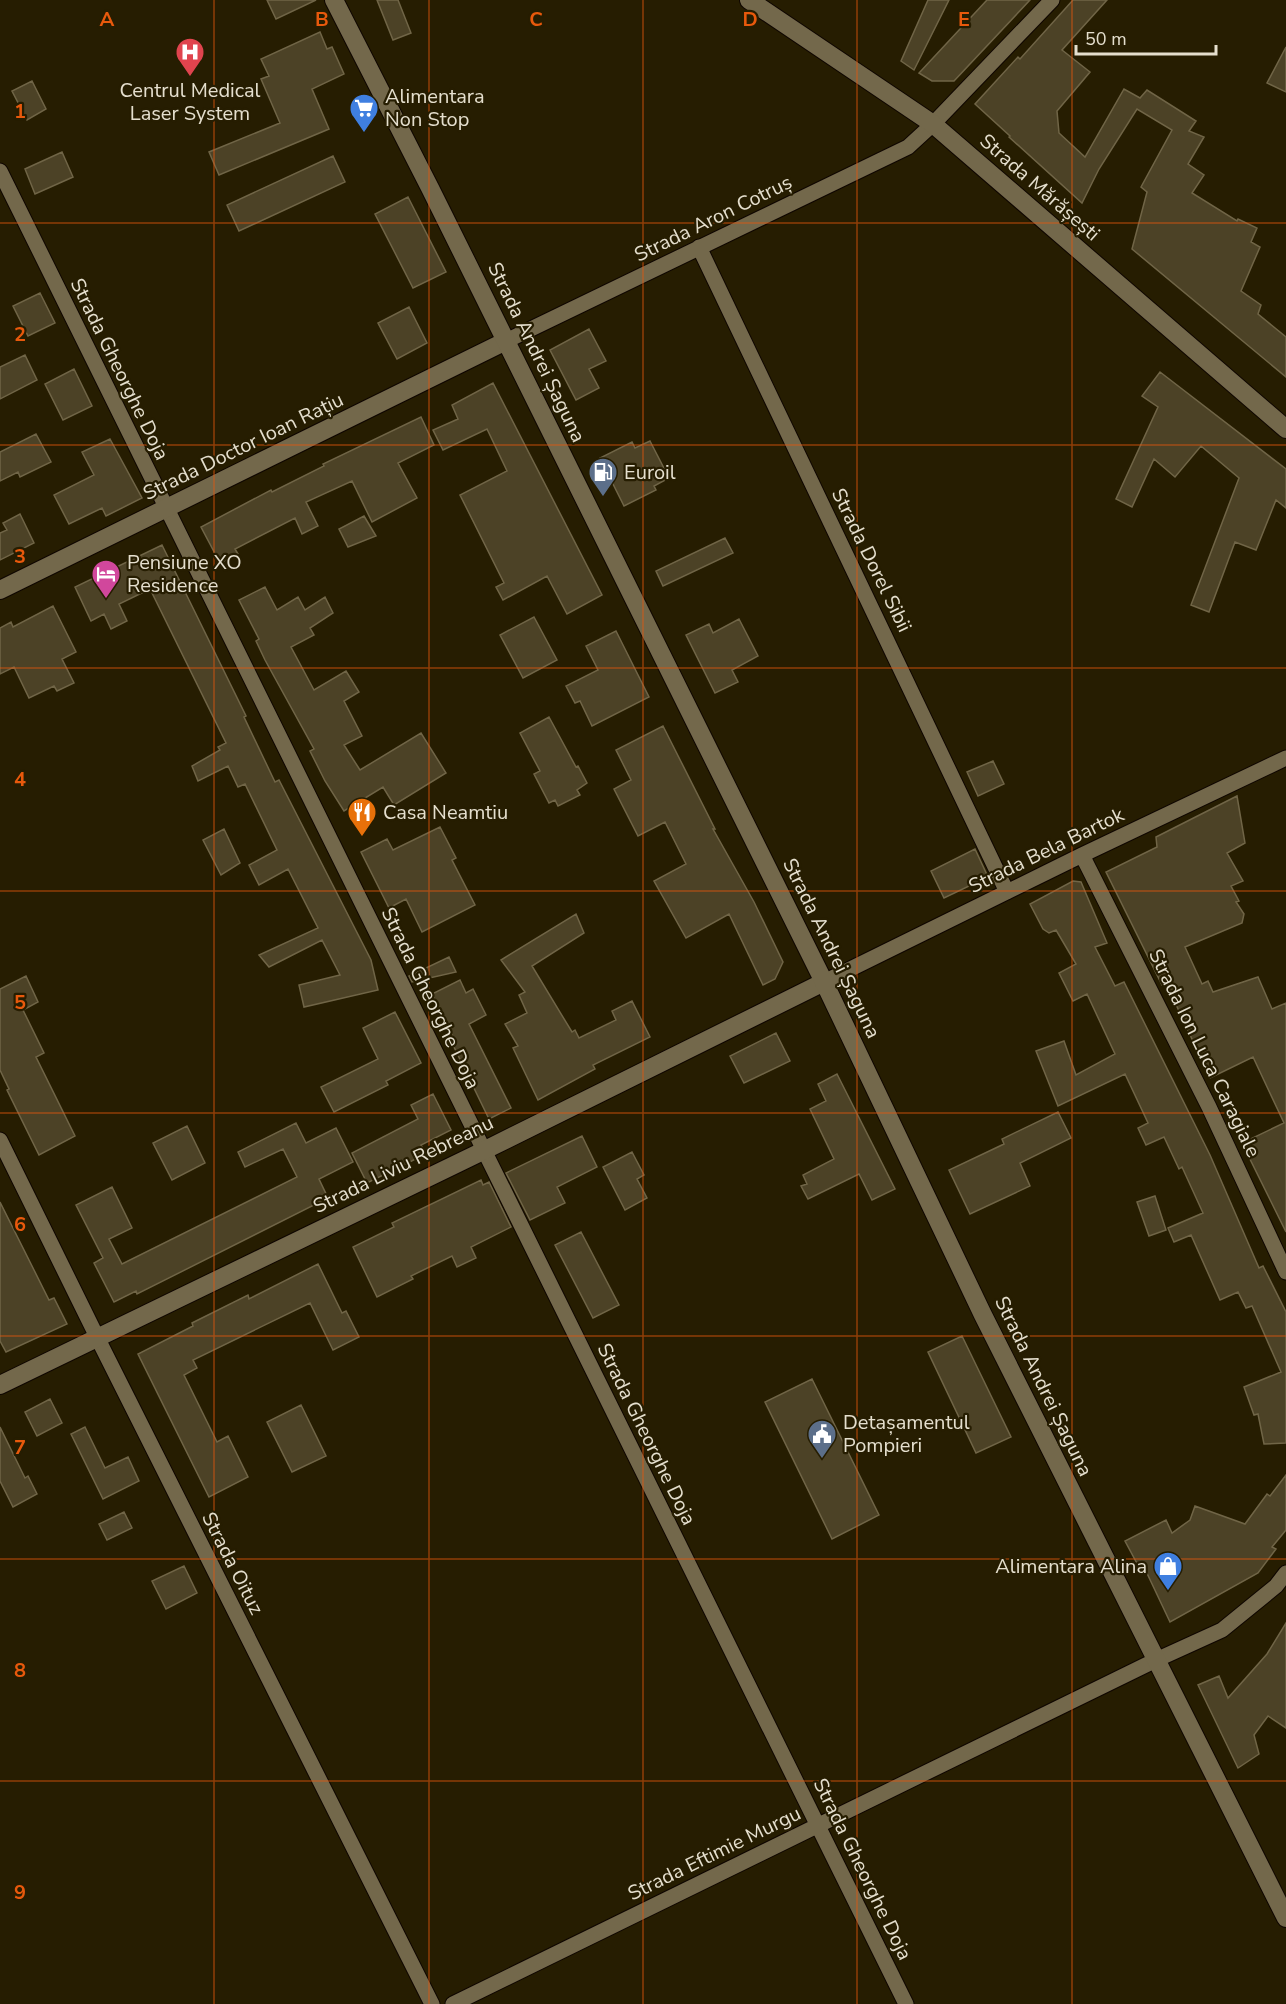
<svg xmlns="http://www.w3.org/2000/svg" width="1286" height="2004" viewBox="0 0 1286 2004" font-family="'Nunito Sans',sans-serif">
<rect width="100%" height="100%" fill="#261d01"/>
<!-- building -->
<path fill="#4c4226" stroke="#706547" stroke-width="1.5" d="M267,0h49l-40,19z
M377,0h21l13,33 -18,7z
M928,0h21l-35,70 -13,-9z
M987,0h43l-76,81h-22l-13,-8z
M1073,0h34l-45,50 28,22 -33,39 2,22 26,24 39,-68 16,9 7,-8 49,31 -7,10 15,6 -16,27 16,11 -12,18 45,28 1,-2 19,9 -6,14 9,5 -19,44 20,14 -3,9 28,23v40l-154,-128 15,-57 -6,-5 31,-57 -35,-21 -38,60 -17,34 -73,-66 1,-1 -35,-32 43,-47 2,2z
M320,32l7,17 5,-2 12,27 -32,15 17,40 -110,46 -10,-23 71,-29 -19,-44 8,-3 -8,-17z
M1286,47v45l-19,-9z
M32,81l14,28 -19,11 -15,-29z
M62,152l11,25 -38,17 -10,-25z
M333,156l12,26 -106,49 -12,-26z
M408,197l38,75 -33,16 -38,-74z
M40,293l15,30 -27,13 -15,-30z
M409,307l18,36 -30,16 -19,-36z
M589,329l17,32 -17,8 10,19 -23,12 -26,-50z
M25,355l12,25 -37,19v-32z
M74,369l18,37 -29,14 -18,-36z
M1160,372l126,97v39l-10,-8 -20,50 -21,-8 -26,70 -18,-7 48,-127 -38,-32 -26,31 -21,-18 -22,48 -16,-8 42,-92 -16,-11z
M493,383l109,212 -35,19 -20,-38 -44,24 -7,-13 8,-4 -44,-88 47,-24 -20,-42 -44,21 -10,-20 25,-11 -6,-14z
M421,417l13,28 -36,18 19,35 -45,24 -20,-41 -46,21 12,24 -16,8 -7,-16 -60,31 3,5 -18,9 -19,-36 70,-37 1,2 52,-26 -1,-2z
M36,434l15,28 -31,15 -2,-5 -18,9v-29z
M110,439l32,59 -36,18 -4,-8 -33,16 -15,-29 40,-20 -12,-23z
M650,441l19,37 -15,8 2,4 -32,16 -24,-48 32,-16 3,6z
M20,514l14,29 -34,17v-27l7,-3 -4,-7z
M364,516l12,20 -28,11 -9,-18z
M725,538l8,15 -70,33 -7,-15z
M162,545l84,171 -2,1 31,65 4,-2 92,180 7,30 -74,17 -5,-22 41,-10 -18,-35 -53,27 -10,-12 59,-27 -30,-59 -29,16 -10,-20 28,-15 -32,-66 -7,3 -10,-21 -30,15 -6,-15 28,-16 -2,-3 8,-4 -76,-154 -31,15 8,17 -16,8 -7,-15 -13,7 -16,-34z
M265,587l12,23 21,-13 7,13 20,-13 8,16 -23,15 4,7 -23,12 23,43 32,-19 13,21 -15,9 18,35 -18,9 16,25 61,-37 25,40 -52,32 -11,-18 -39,24 -19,-30 -15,-30 4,-2 -49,-89 -9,-19 3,-2 -20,-39z
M53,606l23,46 -14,7 12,24 -17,8 -3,-5 -25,12 -15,-31 -14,7v-46l11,-6 2,5z
M534,617l23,43 -34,18 -23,-43z
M739,619l19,37 -26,14 6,12 -23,11 -29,-58 23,-11 4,9z
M616,631l33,66 -57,29 -12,-25 -5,2 -9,-17 32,-16 -12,-24z
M549,717l27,50 2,-1 9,17 -10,7 3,5 -22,11 -3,-6 -6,3 -15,-29 6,-3 -20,-38z
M663,726l52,103h-2l41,73 29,60 -8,17 -12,6 -34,-71 -43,24 -32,-57 32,-17 -21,-42 -27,14 -24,-47 17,-9 -15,-30z
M993,761l11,23 -26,12 -11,-24z
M1237,796l8,47 -18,10 16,28 -12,5 8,15 -3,1 8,12 -2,9 -57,24 17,37 6,-3 5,11 45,-15 14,32 14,-6v229l-44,-89 42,-20 -31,-66 -43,21 -44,-95 -4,2 -56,-113 51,-25 -1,-10z
M440,827l16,31 -4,2 23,45 -53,27 -16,-33 -17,9 -28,-56 26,-13 6,11z
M224,829l16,34 -19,12 -18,-35z
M975,849l13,28 -44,21 -13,-27z
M1073,881l8,1 26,61 -12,4 20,39 9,-4 86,173 49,113 4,-2 23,46v131l-22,1 -6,-30 -4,1 -10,-28 37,-15 -29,-66 -6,2 -8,-16 -18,8 -29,-65 -17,7 -6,-14 35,-15 -21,-46 -3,2 -15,-32 -18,8 -8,-17 10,-5 -23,-49 -67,32 -22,-55 28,-10 12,34 39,-21 -28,-60 -14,7 -14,-28 17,-9 -20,-34 -7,3 -6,-4 -13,-25z
M576,914l8,19 -52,33 40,66 3,-2 4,8 37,-18 -4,-9 20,-10 18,36 -57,28 2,4 -57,31 -25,-52 5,-2 -13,-22 22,-11 -8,-18 6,-3 -24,-32z
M449,957l7,15 -44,10 -3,-6z
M26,976l12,26 -15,8 21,43 -8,4 39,79 -36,19 -32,-65 2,-1 -9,-19v-81z
M460,980l6,13 7,-4 13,26 -17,9 42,84 -22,11 -37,-76 3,-2 -23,-47z
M395,1012l26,51 -35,18 2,4 -54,27 -13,-25 57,-28 -15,-31z
M776,1033l14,28 -46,22 -14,-27z
M837,1074l58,115 -23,11 -13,-26 -51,25 -7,-13 6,-2 -4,-9 31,-16 -24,-50 16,-8 -8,-17z
M433,1094l18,36 -30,15 5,9 -59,29 -15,-30 66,-34 -7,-14z
M1058,1112l13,26 -51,25 10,23 -60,28 -21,-44 55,-26 -2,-5z
M296,1123l10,20 30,-15 17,34 -34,17 9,19 -191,96 -1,-3 -22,11 -20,-39 9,-5 -27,-53 36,-18 20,41 -23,11 13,25 175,-87 -14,-28 -38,18 -7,-15z
M187,1126l18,37 -33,17 -19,-37z
M582,1136l15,31 -40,20 8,16 -35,17 -24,-47z
M632,1152l12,23 -7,4 10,19 -22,12 -22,-43z
M481,1180l2,5 6,-3 22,45 -40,20 5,11 -19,9 -5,-11 -41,20 2,3 -36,18 -24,-50 41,-20 -2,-4z
M1155,1196l11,34 -17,6 -12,-34z
M0,1202l49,98 5,-2 13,26 -61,28 -6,-11z
M581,1232l38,73 -26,13 -38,-73z
M318,1264l24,49 4,-2 13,26 -26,13 -23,-47 -117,57 4,8 -13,7 33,67 11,-6 20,41 -39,20 -71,-143 55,-28 -1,-3 56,-28 1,4z
M962,1336l49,101 -35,16 -48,-101z
M812,1379l67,136 -47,24 -67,-137z
M50,1399l12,24 -25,13 -12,-24z
M301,1405l25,51 -34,16 -25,-50z
M0,1427l25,51 3,-2 9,18 -24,13 -13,-26z
M85,1427l20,41 23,-11 11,24 -36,18 -32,-65z
M1286,1475v55l-14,17 4,2 -18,24 -88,49 -26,-55 -4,2 -15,-28 41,-21 6,13 18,-13 5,-14 50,18 22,-30 3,2z
M124,1512l8,16 -25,12 -8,-16z
M184,1566l13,27 -31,16 -14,-28z
M1286,1623v105l-18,-12 -14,19 5,19 -21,14 -40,-83 21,-9 9,22 39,-44z"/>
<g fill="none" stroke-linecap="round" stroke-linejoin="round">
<!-- minor casing -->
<g stroke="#0f0600" stroke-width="17">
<path id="minor" d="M0,171l906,1833
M699,247l308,645
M506,341l402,-194 25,-23 119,-124
M1082,855l127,252 77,165
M824,982l258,-127 204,-97
M0,1140l97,197 335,667
M453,2004l703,-344 66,-30 54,-44 10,-13"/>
</g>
<!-- tertiary casing -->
<g stroke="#0f0600" stroke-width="20">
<path id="tertiary" d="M749,0l184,124 353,305
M0,590l506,-249
M0,1385l483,-234 341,-169"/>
</g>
<!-- secondary casing -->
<g stroke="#0f0600" stroke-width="20">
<path id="secondary" d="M334,0l96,188 394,794 159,333 303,603"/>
</g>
<!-- minor -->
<use href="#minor" stroke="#73684b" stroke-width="15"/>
<!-- tertiary -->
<use href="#tertiary" stroke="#73684b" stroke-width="18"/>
<!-- secondary -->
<use href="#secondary" stroke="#73684b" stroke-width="18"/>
</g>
<!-- grid -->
<path fill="none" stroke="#e8590c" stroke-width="1.5" stroke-opacity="0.55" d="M214,0v2004M429,0v2004M643,0v2004M857,0v2004M1072,0v2004M0,223h1286M0,445h1286M0,668h1286M0,891h1286M0,1113h1286M0,1336h1286M0,1559h1286M0,1781h1286"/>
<!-- icons -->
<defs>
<g id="hospital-pin" transform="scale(1.5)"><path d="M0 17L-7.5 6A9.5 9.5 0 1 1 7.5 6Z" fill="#e0444e" stroke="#261d01"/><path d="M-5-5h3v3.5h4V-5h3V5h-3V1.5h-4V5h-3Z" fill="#fff"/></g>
<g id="supermarket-pin" transform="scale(1.5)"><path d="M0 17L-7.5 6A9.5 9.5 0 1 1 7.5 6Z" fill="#3f7fe0" stroke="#261d01"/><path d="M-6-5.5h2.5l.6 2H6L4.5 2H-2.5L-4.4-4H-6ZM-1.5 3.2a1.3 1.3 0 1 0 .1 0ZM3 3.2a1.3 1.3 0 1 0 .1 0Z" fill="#fff"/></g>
<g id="fuel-pin" transform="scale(1.5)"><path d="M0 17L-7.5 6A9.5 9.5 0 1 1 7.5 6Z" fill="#5c6f8a" stroke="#261d01"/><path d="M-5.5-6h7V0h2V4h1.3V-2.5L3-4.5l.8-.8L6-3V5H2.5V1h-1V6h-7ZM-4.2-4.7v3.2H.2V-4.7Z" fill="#fff"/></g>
<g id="hotel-pin" transform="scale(1.5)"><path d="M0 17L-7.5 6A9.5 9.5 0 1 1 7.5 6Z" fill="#d1479c" stroke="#261d01"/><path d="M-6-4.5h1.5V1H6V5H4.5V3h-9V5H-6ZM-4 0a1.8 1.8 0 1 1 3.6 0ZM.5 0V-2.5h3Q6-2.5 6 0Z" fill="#fff"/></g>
<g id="restaurant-pin" transform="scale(1.5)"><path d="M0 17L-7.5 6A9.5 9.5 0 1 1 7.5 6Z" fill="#e8710a" stroke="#261d01"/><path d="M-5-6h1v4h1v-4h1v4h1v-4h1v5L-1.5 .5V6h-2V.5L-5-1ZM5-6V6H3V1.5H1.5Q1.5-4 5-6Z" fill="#fff"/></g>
<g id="civic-pin" transform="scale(1.5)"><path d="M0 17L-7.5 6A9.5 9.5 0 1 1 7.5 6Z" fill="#5c6f8a" stroke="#261d01"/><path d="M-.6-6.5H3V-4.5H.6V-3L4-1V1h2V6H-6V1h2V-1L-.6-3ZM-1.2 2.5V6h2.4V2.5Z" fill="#fff"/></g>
<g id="shop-pin" transform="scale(1.5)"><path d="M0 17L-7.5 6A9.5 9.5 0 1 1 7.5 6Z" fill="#3f7fe0" stroke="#261d01"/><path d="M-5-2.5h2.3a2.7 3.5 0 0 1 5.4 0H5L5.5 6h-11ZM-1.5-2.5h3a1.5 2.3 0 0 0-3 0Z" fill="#fff"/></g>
</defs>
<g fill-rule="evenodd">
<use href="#hospital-pin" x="190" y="52"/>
<use href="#supermarket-pin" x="364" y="108"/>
<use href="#fuel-pin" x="603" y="472"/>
<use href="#hotel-pin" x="106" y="574"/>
<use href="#restaurant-pin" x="362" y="812"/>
<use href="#civic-pin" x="822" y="1434"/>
<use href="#shop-pin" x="1168" y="1566"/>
</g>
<g text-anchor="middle" stroke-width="4.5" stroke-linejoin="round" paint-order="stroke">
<!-- poi labels -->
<g font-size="20" fill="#e5dfce" stroke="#261d01" text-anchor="start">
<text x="190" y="97" text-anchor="middle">Centrul Medical<tspan x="190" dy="23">Laser System</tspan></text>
<text x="385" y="103">Alimentara<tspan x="385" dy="23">Non Stop</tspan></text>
<text x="624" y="479">Euroil</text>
<text x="127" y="569">Pensiune XO<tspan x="127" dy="23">Residence</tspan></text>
<text x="383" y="819">Casa Neamtiu</text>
<text x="843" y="1429">Detașamentul<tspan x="843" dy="23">Pompieri</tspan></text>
<text x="1147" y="1573" text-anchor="end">Alimentara Alina</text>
</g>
<!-- street labels -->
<g font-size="20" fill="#e5dfce" stroke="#261d01">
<text transform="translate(1040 187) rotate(41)" y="7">Strada Mărășești</text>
<text transform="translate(713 218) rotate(-26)" y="7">Strada Aron Cotruș</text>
<text transform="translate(537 352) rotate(64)" y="7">Strada Andrei Șaguna</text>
<text transform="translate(120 369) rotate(64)" y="7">Strada Gheorghe Doja</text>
<text transform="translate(243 446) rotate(-26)" y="7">Strada Doctor Ioan Rațiu</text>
<text transform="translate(872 560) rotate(64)" y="7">Strada Dorel Sibii</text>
<text transform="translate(1046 850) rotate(-26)" y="7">Strada Bela Bartok</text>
<text transform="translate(832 948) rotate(64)" y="7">Strada Andrei Șaguna</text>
<text transform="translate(431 998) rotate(64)" y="7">Strada Gheorghe Doja</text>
<text transform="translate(1205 1053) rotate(64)" y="7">Strada Ion Luca Caragiale</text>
<text transform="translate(403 1164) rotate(-26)" y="7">Strada Liviu Rebreanu</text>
<text transform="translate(1044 1386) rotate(64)" y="7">Strada Andrei Șaguna</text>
<text transform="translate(647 1434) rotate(64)" y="7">Strada Gheorghe Doja</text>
<text transform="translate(233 1563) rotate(63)" y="7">Strada Oituz</text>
<text transform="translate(714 1853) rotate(-26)" y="7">Strada Eftimie Murgu</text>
<text transform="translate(863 1869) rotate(64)" y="7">Strada Gheorghe Doja</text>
</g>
</g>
<g font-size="20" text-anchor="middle" font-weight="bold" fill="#e8590c" stroke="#261d01" stroke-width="4.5" stroke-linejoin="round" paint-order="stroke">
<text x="107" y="26">A</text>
<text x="322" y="26">B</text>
<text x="536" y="26">C</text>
<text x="750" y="26">D</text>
<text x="964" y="26">E</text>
<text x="20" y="118">1</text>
<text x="20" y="341">2</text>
<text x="20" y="563">3</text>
<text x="20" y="786">4</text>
<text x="20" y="1009">5</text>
<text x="20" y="1231">6</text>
<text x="20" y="1454">7</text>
<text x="20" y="1677">8</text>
<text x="20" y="1899">9</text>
</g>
<!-- scale -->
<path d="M1076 45v9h140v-9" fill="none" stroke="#e5dfce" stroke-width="3"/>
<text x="1085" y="45" font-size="18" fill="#e5dfce" stroke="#261d01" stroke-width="4.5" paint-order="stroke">50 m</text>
</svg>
